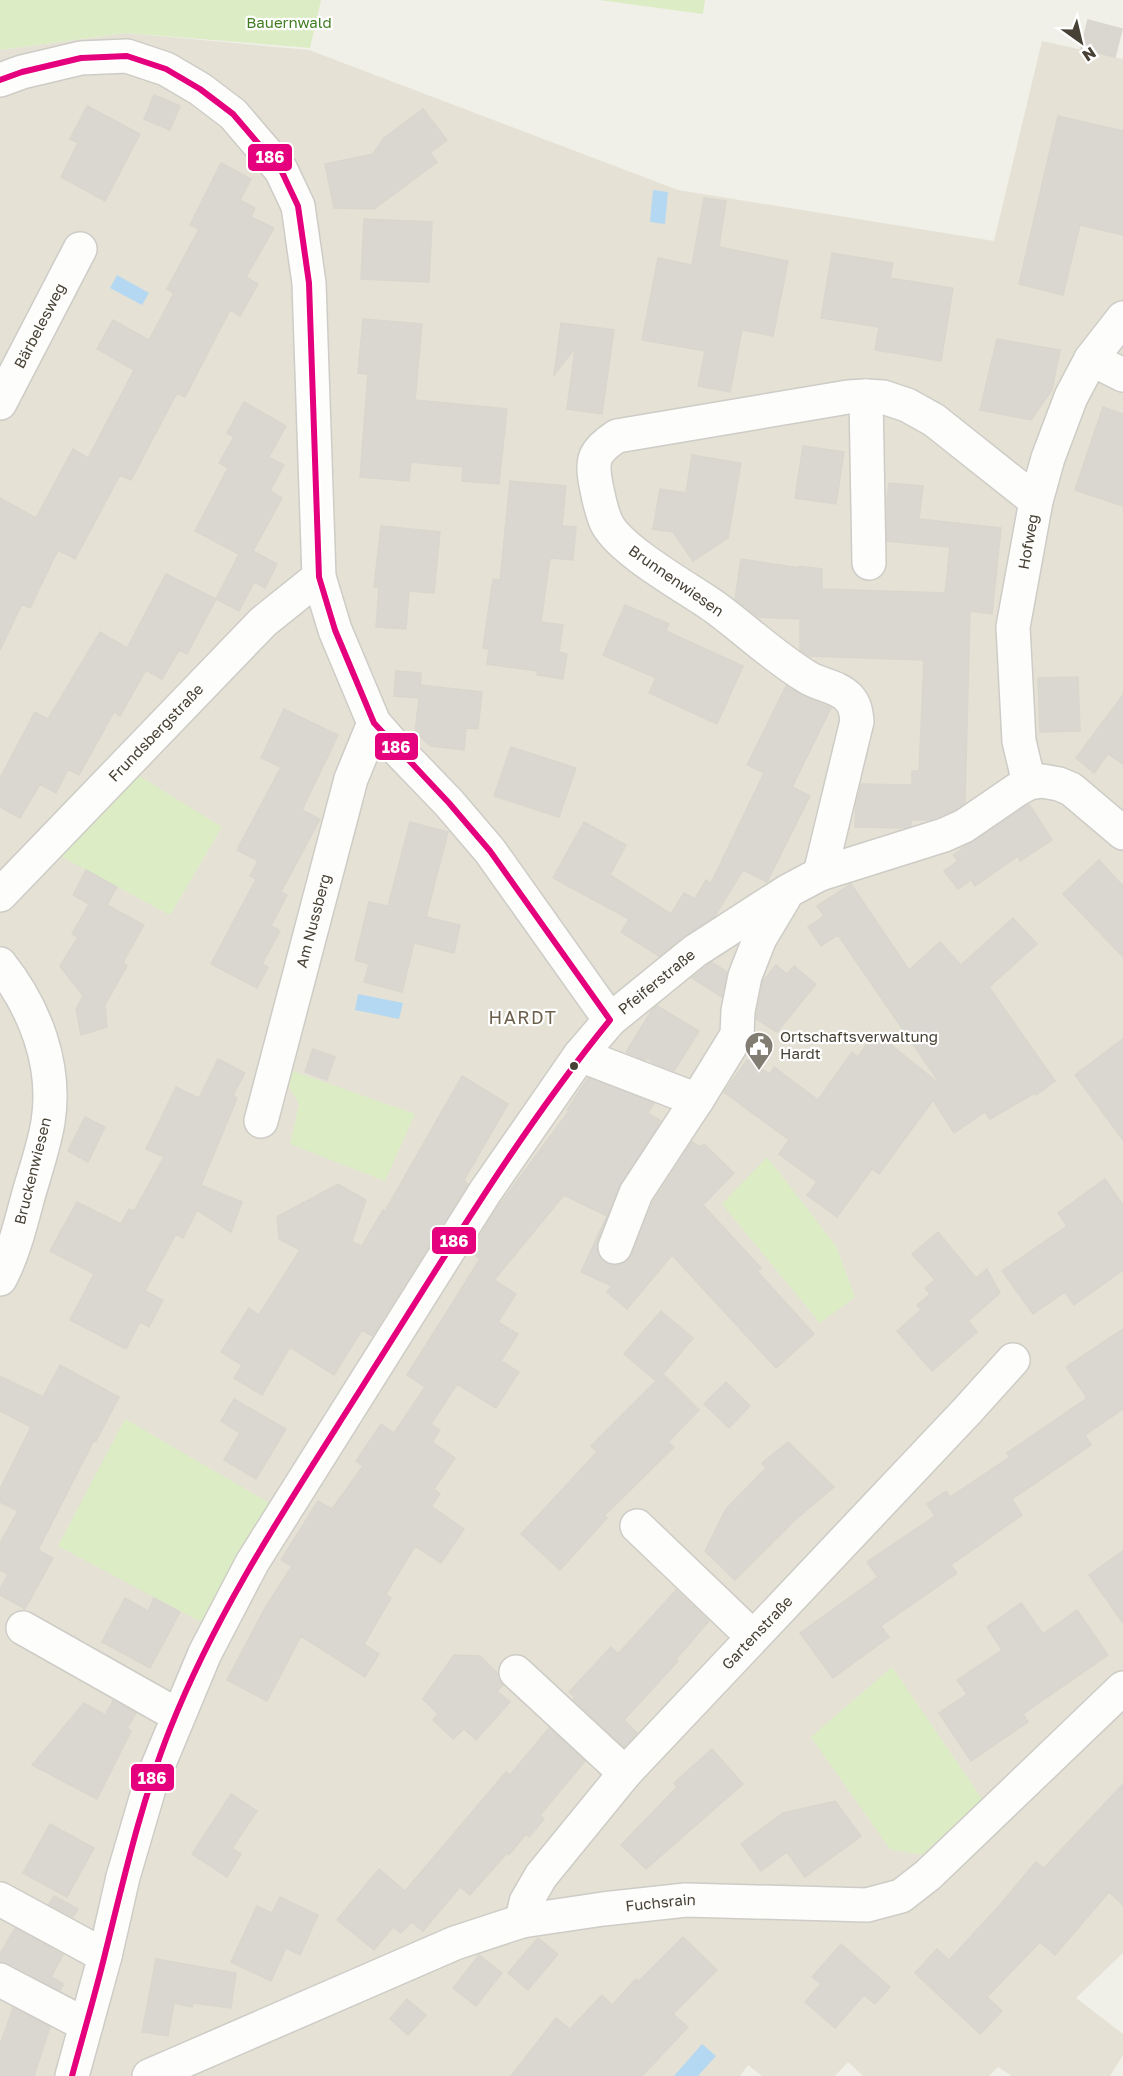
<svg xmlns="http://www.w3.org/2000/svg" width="1123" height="2076" viewBox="0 0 1123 2076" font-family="'Golos Text',sans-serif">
<rect width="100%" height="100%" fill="#f0efe8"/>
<!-- residential -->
<path fill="#e5e1d5" d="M126,33l183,17 369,140 316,51 48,-200 81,18v1894l-47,45 47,36v21l-13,21h-98l-14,-9 -9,9h-126l-15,-14 -13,14h-73l-14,-11 -8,11h-740v-2026z"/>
<!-- green -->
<path fill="#dcedc6" d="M0,0h321l-11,48 -184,-15 -126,17z
M599,0h106l-2,14z
M136,774l86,53 -52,88 -110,-59z
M287,1069l128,45 -30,67 -95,-37 9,-40 -15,-26z
M767,1157l69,89 19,51 -35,26 -98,-119z
M125,1419l146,85 -68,119 -145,-77z
M892,1667l90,132 -60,56 -32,-6 -79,-112z"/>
<!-- water -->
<path fill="#b5d8f2" d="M653,190l15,2 -3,32 -15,-2z
M117,275l32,18 -7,12 -32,-17z
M358,994l45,9 -4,16 -44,-9z
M702,2044l14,12 -18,20h-24z"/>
<!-- building -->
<path fill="#dad7d1" stroke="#d9d6ce" stroke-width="1.5" d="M1088,20l34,9 -7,28 -34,-8z
M154,95l26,11 -10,24 -26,-11z
M87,106l53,28 -35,67 -44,-24 17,-34 -8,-4z
M423,109l24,31 -17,13 7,9 -63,47 -40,-1 -9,-44 48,-10 11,-16z
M1058,116l65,15v104l-43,-10 -17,70 -44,-11z
M221,163l30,16 -11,21 15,8 -4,9 23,11 -28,49 12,7 -18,32 -10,-6 -45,87 -8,-4 -46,87 -11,-5 -45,84 -17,-9 -28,58 -8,-4 -22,46v-152l36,20 37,-69 15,9 46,-88 -37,-21 16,-29 36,20 25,-47 -7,-4 32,-60 -9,-4z
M704,198l22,3 -7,46 69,14 -15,75 -31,-6 -12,62 -32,-6 7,-35 -63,-11 16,-82 34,7z
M364,219l68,3 -3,60 -68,-3z
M832,253l61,10 -3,15 63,10 -12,73 -66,-11 4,-23 -58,-9z
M363,319l59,5 -7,76 92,9 -8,75 -37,-3 1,-14 -52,-5 -2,19 -49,-4 8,-103 -10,-1z
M561,323l53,7 -12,84 -35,-5 8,-61 -21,27z
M997,339l63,11 -8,40 -21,30 -51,-10z
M244,402l42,24 -17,31 15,8 -14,26 12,7 -29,53 24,13 -12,24 -11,-6 -15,29 -23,-12 23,-45 -44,-23 33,-63 -9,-5 15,-26 -7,-4z
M1103,407l20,7v92l-48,-16z
M803,446l41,6 -8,52 -41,-6z
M692,455l49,8 -13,75 -35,23 -20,-29 -20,-3 7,-40 26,4z
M510,481l56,5 -4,40 14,1 -3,33 -23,-2 -9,64 22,3 -4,27 8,2 -4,25 -26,-4 1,-4 -51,-7 2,-15 -6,-1 10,-69 7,1z
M889,483l34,3 -4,33 82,9 -9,86 -22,-3 -5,192 -10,7 -25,10h-19v6l-7,2 -49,-1 1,-21 5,-22 51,1v-14h7l5,-111 -115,-4 -9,-6v-31l-42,-2 -23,-18 6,-40 58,9v-2l23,3v20l123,4 5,-46 -63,-6v-41z
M381,526l59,6 -6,61 -25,-2 -3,38 -30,-2 3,-39 -5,-1z
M166,574l50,25 -29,55 -8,-4 -17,29 -16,-9 -26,46 -6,-4 -35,63 -11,-6 -12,24 -16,-9 -20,34 -20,-11v-29l35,-66 13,7 52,-87 27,16z
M625,605l44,19 -3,7 77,35 -26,58 -68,-31 7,-15 -53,-23z
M396,671l25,2 -1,19v-7l62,7 -4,37 -12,-1 -2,22 -33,-4 -16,-14 4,-34 -25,-2z
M1078,677l2,54 -40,1 -2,-54z
M786,686l18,11 27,11 -39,79 18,9 -43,86 -24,-12 -28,46 -30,19 -26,21 -38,-24 8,-13 -76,-41 31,-56 42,23 -16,30 61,39 13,-21 11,6 11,-19 5,3 53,-110 -17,-8z
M1123,695v69l-15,-10 -14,19 -18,-15z
M284,709l54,26 -36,75 18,9 -39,73 6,3 -16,31 9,5 -18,33 6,3 -11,21 -46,-24 45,-85 -6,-3 8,-15 -21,-11 44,-83 -20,-9z
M511,747l65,21 -17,49 -65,-21z
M1029,804l23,36 -32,21 -2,-5 -43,30 -4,-6 -13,9 -14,-18 14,-10 -5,-6z
M410,822l38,10 -22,85 34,8 -6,28 -40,-10 -12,49 -38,-10 5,-18 -14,-4 14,-58 19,4z
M1099,860l24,26v71l-60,-63z
M86,870l31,17 -10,18 37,20 -21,37 4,4 -22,39 2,22 -26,8 -5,-26 7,-13 -23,-30 18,-29 -6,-3 17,-30 -16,-9z
M851,884l58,86 31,-28 21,23 52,-47 24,26 -48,43 66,94 -19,14 -1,-2 -45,26 -5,-7 -31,21 -21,-33 -54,74 -7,-5 -35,48 -30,-22 10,-13 -38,-28 10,-14 -65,-48 23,-32 23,14 4,-7 44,33 34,-48 6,5 17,-25 66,53 -103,-150 -17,11 -13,-19 16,-11 -7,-10z
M712,962l15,10 -5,25 -30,-19z
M776,965l11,9 7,-8 22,18 -39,48 -21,-13 7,-38z
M657,1006l42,25 -25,40 -20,-8 -7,-5 -2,2 -19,-8 26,-42z
M1123,1039v101l-48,-65z
M313,1049l22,8 -8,23 -22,-8z
M218,1059l27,14 -12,22 4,3 -36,87 41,17 -11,30 -34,-22 -14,28 -7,-4 -31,57 18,9 -14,27 -9,-5 -14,27 -56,-29 24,-46 -44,-23 27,-49 44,22 8,-15 5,2 30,-54 -18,-8 30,-62 23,11z
M462,1076l46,28 -44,76 4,4 -96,152 -10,-6 -28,45 -44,-28 -28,48 -28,-17 8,-13 -21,-13 28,-44 10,7 41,-65 -21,-11 -2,-22 61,-33 28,16 -14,42 10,4 21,-36 2,1z
M588,1078l66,25 -6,10 13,8 -42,65 -21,54 -1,10 4,9 8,6 8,1 10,-5 5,-7 21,-52 39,-60 9,5 3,-3 30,29 -31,32 58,63 -4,3 57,63 -38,34 -104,-113 -45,54 -20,-17 5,-6 -31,-14 26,-56 -43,-21 -70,85 22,14 -18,28 20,12 -17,27 18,11 -23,36 -39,-24 -26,40 9,6 -8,12 23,16 -21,31 6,5 -9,12 33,23 -23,34 -26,-17 -29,48 5,4 -27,46 15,10 -14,23 -64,-41 -34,65 -40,-21 37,-70 28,-44 -11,-6 37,-59 14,8 31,-43 -7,-5 25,-37 13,9 31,-46 -18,-12 73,-116 -10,-7 27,-44 72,-97 -2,-1z
M85,1117l20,10 -17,35 -20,-11z
M1105,1179l18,26v65l-49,35 -9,-13 -32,22 -31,-43 65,-45 -9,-13z
M938,1232l38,46 11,-9 13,24 -32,28 9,11 -45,39 -35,-40 24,-21 -4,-5 13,-11 -5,-6 10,-8 -23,-26z
M661,1311l32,27 -30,36 36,36 -31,32 6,5 -70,69 3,2 -47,52 -39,-36 76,-82 -6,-6 65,-65 -32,-27z
M1123,1329v80l-38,26 6,10 -79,54 10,16 -71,50 6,8 -76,53 8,11 -56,41 -33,-45 78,-56 -11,-15 68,-46 -8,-12 19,-13 4,6 60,-40 -3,-4 80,-55 -21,-31z
M60,1365l59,32 -23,44 -2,-1 -56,110 15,8 -28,51 -25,-14v-6l8,-15 -8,-4v-27l18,-32 -18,-9v-13l31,-62 -31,-16v-35l43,21z
M726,1382l24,24 -21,22 -25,-24z
M234,1399l52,30 -30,50 -32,-19 16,-27 -19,-12z
M788,1442l46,45 -39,33 -60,60 -30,-29 21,-42 40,-41 -4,-5z
M1123,1551v72l-34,-48z
M676,1590l33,31 -33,38 2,2 -54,59 13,13 -13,14 -51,-48 2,-2 -6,-5 42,-45 7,7z
M125,1598l23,13 6,-13 26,14 -30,56 -48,-26z
M1021,1603l22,31 34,-24 31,45 -85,59 5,8 -57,39 -32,-48 28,-19 -10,-14 45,-30 -15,-23z
M454,1655l26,1 18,18 5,11 -6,6 13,11 -34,38 -12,-11 -11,10 -20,-19 5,-6 -15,-15z
M113,1701l23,12 -9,15 4,3 -34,68 -65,-34 52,-62 21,12z
M549,1728l36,33 -45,54 4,4 -15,18 -3,-3 -17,21 -2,-2 -37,42 -10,-8 -37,44 -12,-9 -10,11 -8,-6 -19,23 -37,-30 42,-51 26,22 101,-119 4,3z
M712,1749l31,35 -97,85 -25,-24 56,-58 -3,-4z
M1123,1784v121l-14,-13 -54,63 -15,-13 -53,55 15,14 -22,23 -65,-61 22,-24 12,11 50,-54 37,-44 8,6z
M231,1794l26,17 -25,37 9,6 -14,23 -35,-23z
M835,1801l26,35 -56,41 -18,-25 -26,19 -20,-27 42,-31z
M50,1824l44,24 -27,49 -44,-24z
M54,1896l24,13 -5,8 -24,-13z
M280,1897l38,18 -18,40 -14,-7 -15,33 -40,-19 26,-56 15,7z
M15,1928l48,27 -12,22 13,7 -4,6 -51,-27 -9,-2v-7z
M683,1937l34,33 -44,44 15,13 -46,49h-131l45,-58 14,11 32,-34 10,10 24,-26 3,2z
M538,1938l20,16 -30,36 -20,-17z
M841,1944l49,43 -15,17 -11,-9 -29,33 -30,-26 16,-18 -9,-7z
M479,1955l23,18 -26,33 -23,-18z
M156,1959l80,14 -5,35 -38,-5 -1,4 -18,-4 -6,33 -26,-4z
M407,1999l19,16 -18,20 -18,-16z
M13,2008l37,19 -16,49h-34v-31z"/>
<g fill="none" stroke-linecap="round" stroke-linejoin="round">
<!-- minor casing -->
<g stroke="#ceccc6" stroke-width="36">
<g id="minor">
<path d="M0,80l22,-8 59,-14 46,-2 39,13 34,20 33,25 48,56 17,36 11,77 10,294 16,53 39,93 22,25 53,55 41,48 120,169"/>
<path d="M1091,359l32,16"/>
<path d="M866,396l3,167"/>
<path id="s1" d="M0,403l80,-154"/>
<path id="s2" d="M1029,783l-10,-42 -6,-114 23,-126 12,-43 23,-61 20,-38 32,-41"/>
<path d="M820,874l37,-153c-1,-9 -2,-17 -9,-24 -11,-11 -29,-12 -41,-20 -33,-20 -61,-47 -91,-69 -28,-20 -94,-56 -109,-84 -6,-12 -8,-25 -11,-39 -5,-26 -2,-34 21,-49l231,-39 18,-1 17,1 24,8 27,15 102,81"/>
<path id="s3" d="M0,895l263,-273 56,-45"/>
<path d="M0,964c35,44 57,101 48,158 -4,24 -12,47 -19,71 -8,29 -15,60 -29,86"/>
<path d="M580,1055l117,45 40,-65 1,-24 7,-35 15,-38 24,-40"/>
<path id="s4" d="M261,1121l90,-342 23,-56"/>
<path d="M615,1247l21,-54 61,-93"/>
<path d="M637,1526l116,111"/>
<path d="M23,1628l154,87"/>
<path d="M516,1672l109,101"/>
<path d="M0,1899l105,57"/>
<path id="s5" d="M522,1921l4,-19 15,-26 84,-103 342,-362 46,-51"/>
<path d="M0,1980l86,45"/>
<path id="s6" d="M72,2076l33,-120 18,-79 27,-92 55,-132 47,-90 233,-371 95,-137 30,-35 85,-69 93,-60 32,-17 124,-39 20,-9 54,-37 11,-6 13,-2 17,3 12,5 52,44"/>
<path id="s7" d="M149,2076l306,-133 67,-22 81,-12 83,-9 181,5 34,-9 27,-21 195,-187"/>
</g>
</g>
<!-- minor -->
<use href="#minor" stroke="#fdfdfc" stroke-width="33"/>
<!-- bus-1 casing -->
<g stroke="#fff" stroke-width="10">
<path id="bus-1" d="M0,80l22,-8 59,-14 46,-2 39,13 34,20 33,25 48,56 17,36 11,77 10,294 16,53 39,93 75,80 41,48 120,169c-89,109 -161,230 -236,348 -73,117 -153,232 -204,361 -29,73 -46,149 -65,225 -10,41 -22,81 -33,122"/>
</g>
<!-- bus-1 -->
<use href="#bus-1" stroke="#e5007d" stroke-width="6"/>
</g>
<!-- icons -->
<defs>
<g id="civic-pin" transform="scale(1.5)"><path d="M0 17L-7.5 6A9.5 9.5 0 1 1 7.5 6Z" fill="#827d73" stroke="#fff"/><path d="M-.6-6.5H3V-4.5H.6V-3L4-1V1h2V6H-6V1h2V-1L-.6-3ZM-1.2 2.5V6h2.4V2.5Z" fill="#fff"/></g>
</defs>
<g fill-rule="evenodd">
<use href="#civic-pin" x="759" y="1046"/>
</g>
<!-- markers -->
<circle fill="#474034" stroke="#fff" stroke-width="2" cx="574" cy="1066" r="5"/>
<g text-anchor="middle" stroke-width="4.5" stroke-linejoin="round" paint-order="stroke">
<!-- park labels -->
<g font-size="15" fill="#427d23" stroke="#fff">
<text x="289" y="28">Bauernwald</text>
</g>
<!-- street labels -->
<g font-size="15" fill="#474034" stroke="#fff">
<text dy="5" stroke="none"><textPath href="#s1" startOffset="87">Bärbelesweg</textPath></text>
<text dy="5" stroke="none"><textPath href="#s2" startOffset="244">Hofweg</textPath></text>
<text transform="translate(676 581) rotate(35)" y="5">Brunnenwiesen</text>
<text dy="5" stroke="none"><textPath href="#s3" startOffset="225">Frundsbergstraße</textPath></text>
<text dy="5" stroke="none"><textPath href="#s4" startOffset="207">Am Nussberg</textPath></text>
<text dy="5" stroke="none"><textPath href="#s6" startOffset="1257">Pfeiferstraße</textPath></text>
<text transform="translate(33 1171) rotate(-76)" y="5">Bruckenwiesen</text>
<text dy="5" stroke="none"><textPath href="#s5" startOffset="375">Gartenstraße</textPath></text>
<text dy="5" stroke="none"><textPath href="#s7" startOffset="544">Fuchsrain</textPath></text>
</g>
<!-- poi labels -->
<g font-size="15" fill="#474034" stroke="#fff" text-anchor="start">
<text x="780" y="1042">Ortschaftsverwaltung<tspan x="780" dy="17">Hardt</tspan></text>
</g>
<!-- quarter labels -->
<g font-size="18" letter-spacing="1.5" fill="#6b5f4a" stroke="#fff">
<text x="523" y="1024">HARDT</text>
</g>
</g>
<g stroke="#fff" stroke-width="2">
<rect x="247" y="143" width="46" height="29" rx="6" fill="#e5007d"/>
<rect x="374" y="732" width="45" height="29" rx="6" fill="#e5007d"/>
<rect x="431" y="1226" width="46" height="29" rx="6" fill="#e5007d"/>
<rect x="130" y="1763" width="45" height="29" rx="6" fill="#e5007d"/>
</g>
<g font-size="16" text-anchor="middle" font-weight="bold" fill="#fff">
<text x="270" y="163">186</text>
<text x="396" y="753">186</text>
<text x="454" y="1247">186</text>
<text x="152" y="1784">186</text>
</g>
<!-- north arrow -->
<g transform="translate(1081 42) rotate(146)" stroke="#ffffff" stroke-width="4.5" paint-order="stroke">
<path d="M0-4.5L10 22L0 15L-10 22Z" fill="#474034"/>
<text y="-9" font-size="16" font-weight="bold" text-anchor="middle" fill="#474034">N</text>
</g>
</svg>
